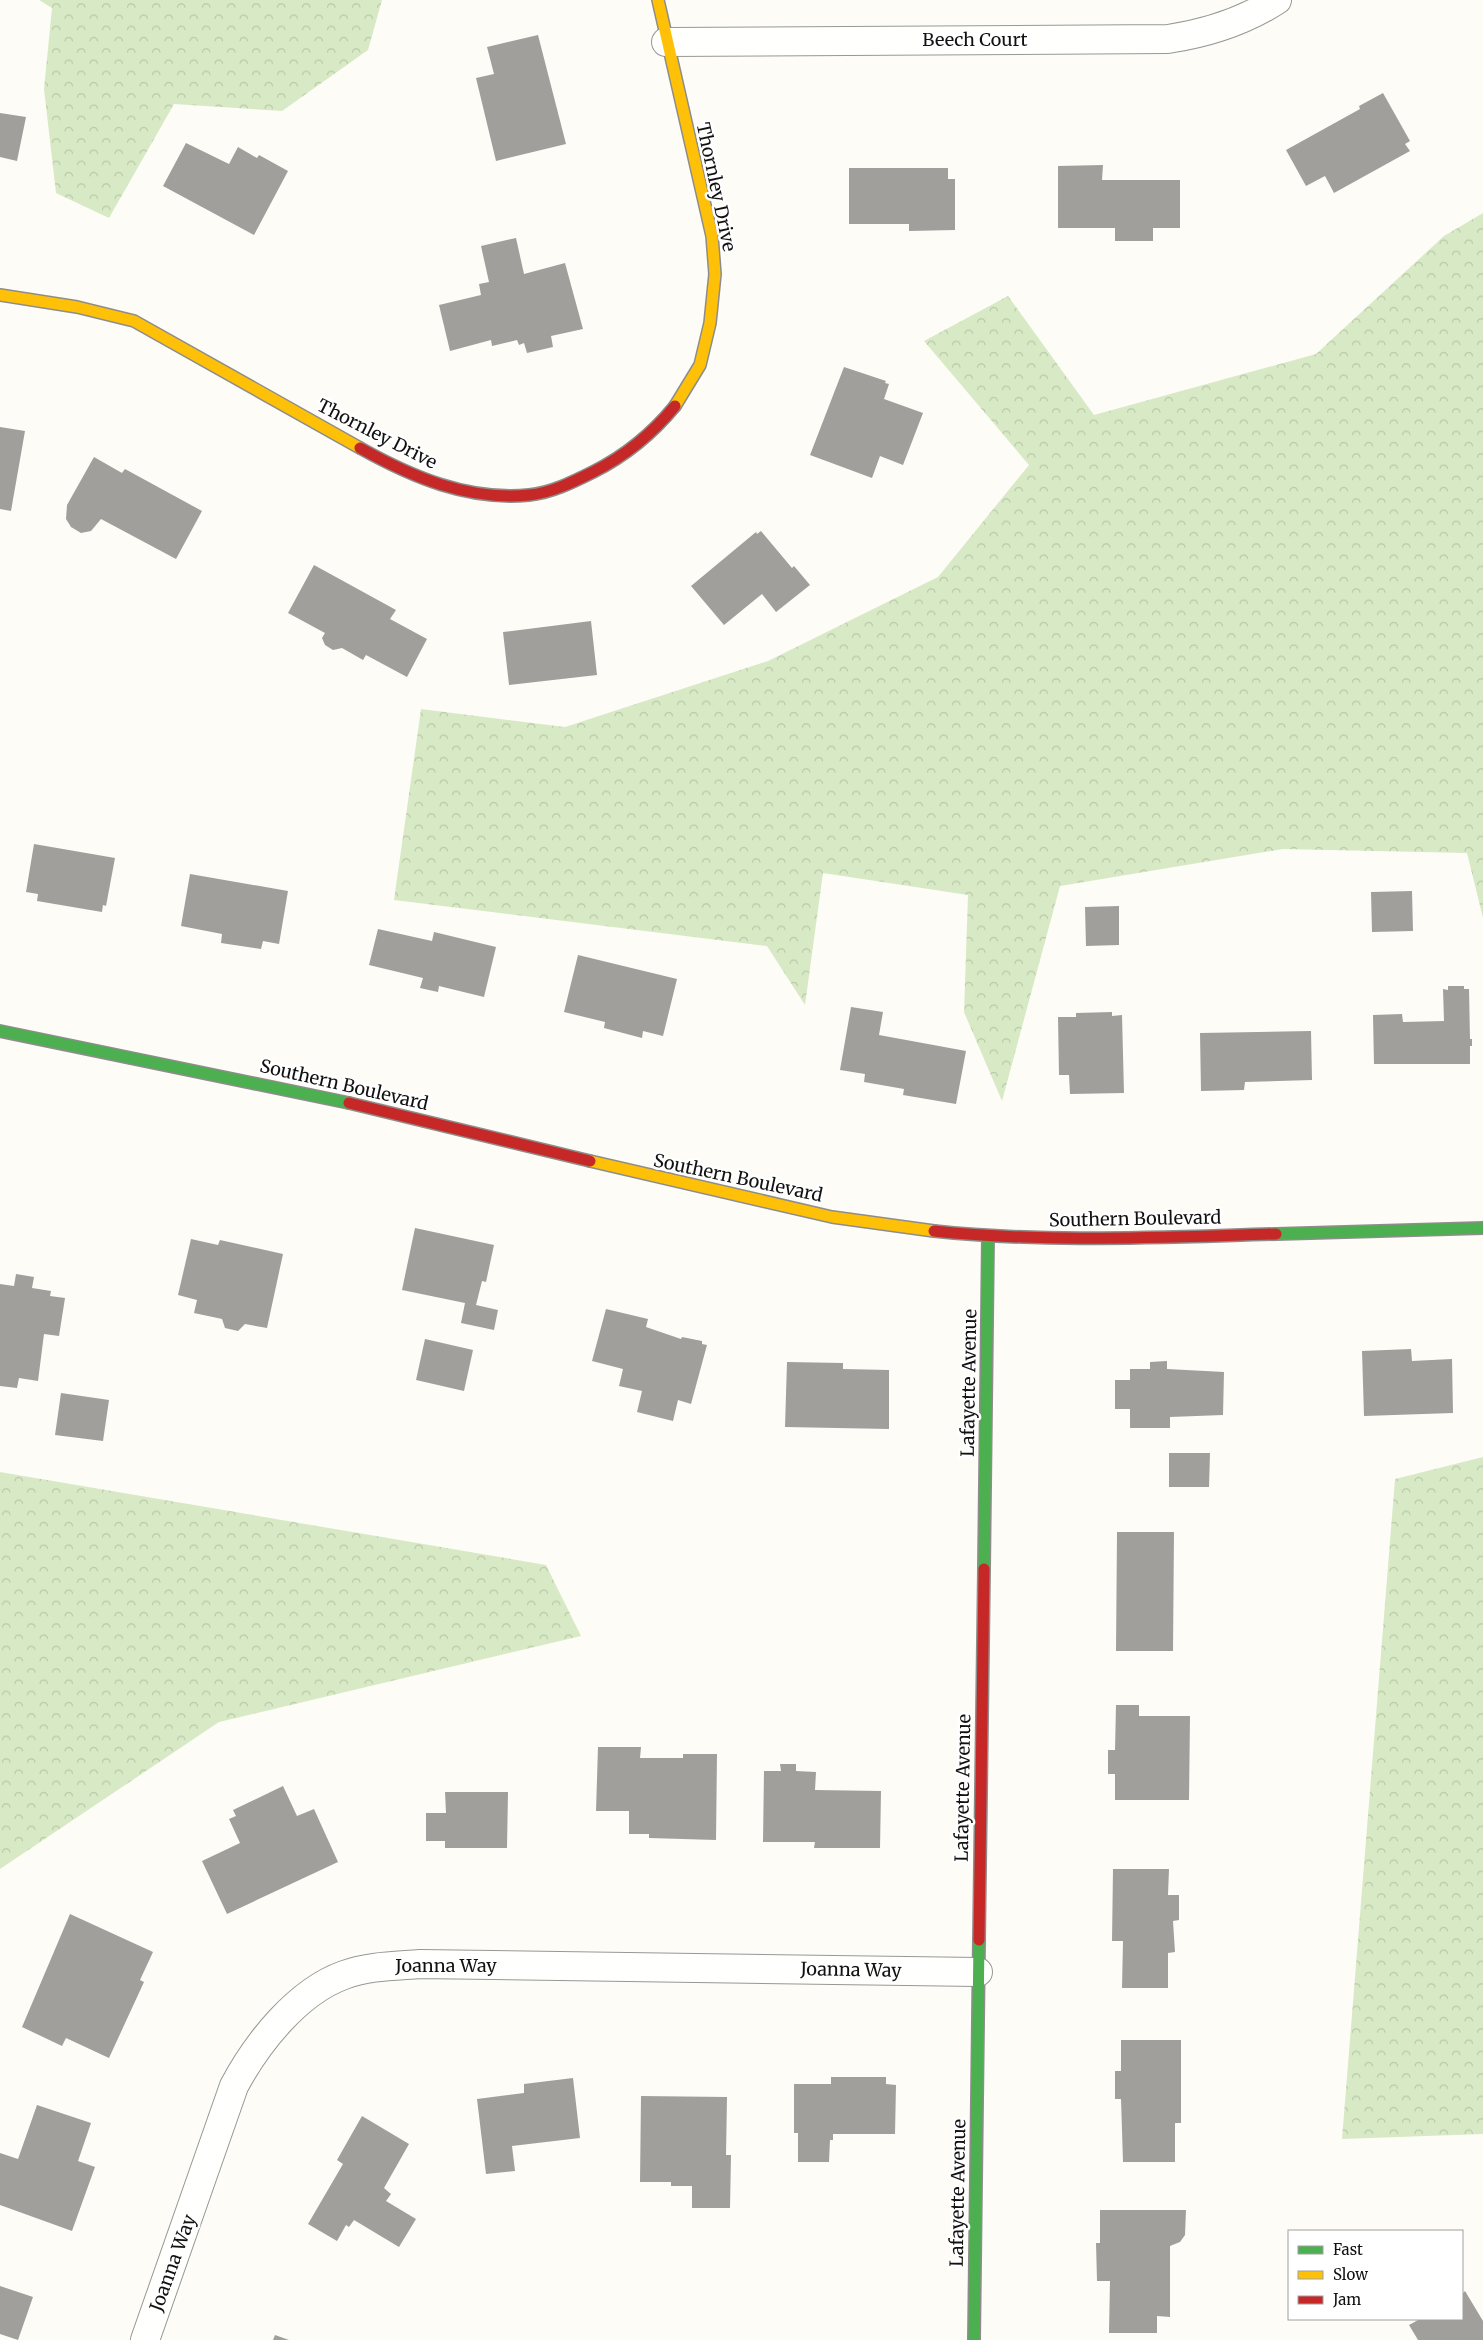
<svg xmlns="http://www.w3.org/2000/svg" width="1483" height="2340" viewBox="0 0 1483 2340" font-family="Merriweather,serif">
<defs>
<pattern id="forest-crowns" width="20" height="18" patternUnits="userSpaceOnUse" patternTransform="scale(1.25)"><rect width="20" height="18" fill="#d8eac5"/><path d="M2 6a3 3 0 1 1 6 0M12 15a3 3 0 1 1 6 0" fill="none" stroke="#b8c8a8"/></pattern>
</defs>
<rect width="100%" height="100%" fill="#fdfcf7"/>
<!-- forest -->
<path fill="url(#forest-crowns)" d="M39,0h343l-14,50 -86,61 -108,-7 -65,114 -53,-25 -12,-104 8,-81z
M1483,213v705l-16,-65 -184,-4 -223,37 -58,215 -38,-89 4,-117 -145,-22 -18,132 -38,-59 -373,-46 27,-191 144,18 203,-66 170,-84 91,-112 -105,-124 84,-45 86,119 222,-61 128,-118z
M1483,1457v677l-141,5 53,-660z
M0,1472l546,93 35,71 -362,86 -219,147z"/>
<!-- building -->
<path fill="#a19f9c" d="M538,35l28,109 -70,17 -20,-83 18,-4 -7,-27z
M1383,93l27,48 -5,3 5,7 -76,42 -9,-17 -19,10 -20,-36 74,-41 -1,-3z
M0,113l26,4 -9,44 -17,-4z
M186,143l43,21 9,-17 19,11 2,-3 29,16 -34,64 -91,-49z
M1103,165l-1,15h78v48h-27v13h-38v-13h-57v-62z
M849,168h99v11h7v51l-46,1v-7h-60z
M516,238l8,36 41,-11 18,66 -32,7 2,11 -26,6 -3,-10 -5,2 -2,-5 -25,6 -1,-6 -41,11 -11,-46 42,-10 -2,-11 10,-2 -8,-36z
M844,367l42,14 -1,2 4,1 -5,15 39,14 -20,52 -23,-9 -8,22 -62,-23z
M0,427l25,4 -14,80 -11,-2z
M94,457l28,16 3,-4 77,42 -26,48 -75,-40 -10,12 -10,2 -10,-6 -5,-8 1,-14z
M761,531l31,37 2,-2 16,19 -34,27 -14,-18 -38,31 -33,-39 65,-54 1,2z
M314,565l82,45 -6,9 37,20 -20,38 -41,-22 -3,5 -21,-12 -9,2 -8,-5 -3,-7 3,-5 -37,-20z
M591,621l6,54 -88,10 -6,-53z
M34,844l81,14 -9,48 -3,-1 -1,7 -65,-11 1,-7 -12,-2z
M190,874l98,17 -9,53 -16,-3 -2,8 -40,-6 1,-9 -41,-8z
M1412,891l1,40 -41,1 -1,-40z
M1119,906v39l-33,1 -1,-39z
M378,929l54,12 2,-9 62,15 -12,50 -45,-11 -1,6 -18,-4 3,-10 -54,-13z
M578,955l99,24 -14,57 -20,-5 -1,7 -38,-10 1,-6 -41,-10z
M1448,986h16v3h5l1,50h2v7h-2v18h-96l-1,-49 29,-1 1,8 41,-1 -1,-32 5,1z
M851,1007l32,5 -4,23 87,16 -10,53 -53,-9 1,-6 -40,-7 1,-8 -25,-4z
M1112,1012v4l10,-1 2,78 -54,1 -1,-19h-10l-1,-58h18v-4z
M1311,1031l1,49 -67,2 -1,8 -43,1 -1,-58z
M415,1228l79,17 -8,37 -4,-1 -6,24 22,5 -4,20 -33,-7 4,-20 -63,-13z
M191,1239l27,6 2,-5 63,14 -16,74 -22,-4 -7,7 -13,-3 -3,-9 -28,-6 3,-13 -19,-5z
M16,1274l18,3 -2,11 19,3 -1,5 15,2 -6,38 -15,-2 -6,47 -19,-3 -2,10 -17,-2v-102l14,2z
M606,1309l42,10 -2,8 35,12 1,-2 20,4v3l5,1 -16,59 -13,-4 -5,21 -36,-9 5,-21 -23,-5 4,-17 -31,-8z
M425,1339l48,11 -9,41 -48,-11z
M1411,1349l1,12 40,-2 1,54 -89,3 -2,-65z
M1167,1361v8l57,3 -1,43 -53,2v11h-40v-19h-15v-29h15v-11h20v-7z
M787,1362l56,1v6l46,1v59l-104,-2z
M61,1393l48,7 -6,41 -48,-6z
M1169,1453h41l-1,34h-40z
M1117,1532h57l-1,119h-57z
M1116,1705h23v11h51l-1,84h-74v-26h-7v-24h7z
M598,1747h43l-1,11h43v-4h34l-1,86 -67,-2v-4h-20v-23h-33z
M780,1764h16v7l20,1 -1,18 66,1 -1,57h-66l1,-6h-52l1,-71h17z
M283,1786l14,30 17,-7 24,53 -111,52 -25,-53 38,-18 -11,-24 7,-3 -3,-6z
M445,1792h63l-1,56h-62v-7h-19v-28h20z
M1113,1869h56l-1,26h11v25l-6,1 2,31 -7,1v35h-46l1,-47h-11z
M70,1914l83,38 -13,28 4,2 -35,76 -43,-20 -4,8 -40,-19z
M1121,2040h60v83h-6v39h-52l-2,-63h-6v-28h6z
M831,2077h55v7l10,1 -1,49h-62v6h-3l-1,22h-31v-29h-4v-49h37z
M573,2078l7,60 -68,8 3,25 -29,3 -9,-75 47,-6v-9z
M641,2096l86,1 -1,58h5l-1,53h-38v-22h-21v-4h-31z
M37,2105l54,18 -13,38 17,6 -23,64 -72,-26v-52l18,6z
M362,2116l47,28 -25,44 7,6 -5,7 30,18 -17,28 -45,-27 -5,7 -3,-2 -9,16 -29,-17 35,-60 -6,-4z
M1100,2210h86l-1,25 -5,7 -10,4v71l-13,-1v17h-48l1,-52h-13l-1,-38h4z
M0,2286l33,11 -15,43 -18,-6z
M1465,2291l18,30v19h-65l-9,-15 11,-6h42v-25z
M275,2335l14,5h-16z"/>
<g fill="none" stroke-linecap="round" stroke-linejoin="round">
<!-- street casing -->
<g stroke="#979795" stroke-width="30">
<path id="street" d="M666,42l502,-3c40,-6 75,-17 109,-39
M145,2340l89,-254c23,-43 63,-94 110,-111 24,-9 51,-9 76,-11l558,8"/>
</g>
<!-- fast casing -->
<g stroke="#8e8d8b" stroke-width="14">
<path id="fast" d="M0,1031l349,72
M1276,1234l207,-6
M984,1569l4,-332
M974,2340l5,-400"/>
</g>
<!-- slow casing -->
<g stroke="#8e8d8b" stroke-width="14">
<path id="slow" d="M658,0l54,236 3,38 -5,49 -10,42 -25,41
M0,295l77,12 57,14 226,127
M590,1161l242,56 102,14"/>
</g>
<!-- jam casing -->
<g stroke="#8e8d8b" stroke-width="14">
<path id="jam" d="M360,448c52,29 108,53 169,47 22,-2 44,-13 64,-23 32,-16 59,-38 82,-66
M349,1103l241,58
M934,1231c113,12 228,6 342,3
M979,1940l5,-371"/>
</g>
<!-- street -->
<use href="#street" stroke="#fffffe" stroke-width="28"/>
<!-- fast -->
<use href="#fast" stroke="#4caf50" stroke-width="11"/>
<!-- slow -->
<use href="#slow" stroke="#ffc107" stroke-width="11"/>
<!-- jam -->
<use href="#jam" stroke="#c62828" stroke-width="11"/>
</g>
<g text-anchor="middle" stroke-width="5" stroke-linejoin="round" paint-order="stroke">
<!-- street labels -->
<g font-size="18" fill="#111" stroke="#fff">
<text x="975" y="46">Beech Court</text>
<text transform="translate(716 187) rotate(78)" y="6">Thornley Drive</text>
<text transform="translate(377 434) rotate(27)" y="6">Thornley Drive</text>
<text transform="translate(344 1085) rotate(13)" y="6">Southern Boulevard</text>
<text transform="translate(738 1178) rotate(12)" y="6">Southern Boulevard</text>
<text transform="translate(1135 1219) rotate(-1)" y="6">Southern Boulevard</text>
<text transform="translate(969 1383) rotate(-89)" y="6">Lafayette Avenue</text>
<text transform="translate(963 1788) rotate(-89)" y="6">Lafayette Avenue</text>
<text x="446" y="1972">Joanna Way</text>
<text transform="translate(851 1970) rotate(1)" y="6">Joanna Way</text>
<text transform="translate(958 2193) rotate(-89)" y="6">Lafayette Avenue</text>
<text transform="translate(173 2263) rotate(-70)" y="6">Joanna Way</text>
</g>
</g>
<!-- legend -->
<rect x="1288" y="2230" width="175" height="90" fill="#ffffff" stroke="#a0a0a0"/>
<rect x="1298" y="2246" width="25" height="8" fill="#4caf50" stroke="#a0a0a0"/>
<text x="1333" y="2255" font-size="15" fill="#111111">Fast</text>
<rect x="1298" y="2271" width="25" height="8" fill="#ffc107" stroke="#a0a0a0"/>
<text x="1333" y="2280" font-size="15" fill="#111111">Slow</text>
<rect x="1298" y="2296" width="25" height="8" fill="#c62828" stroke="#a0a0a0"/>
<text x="1333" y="2305" font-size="15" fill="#111111">Jam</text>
</svg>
